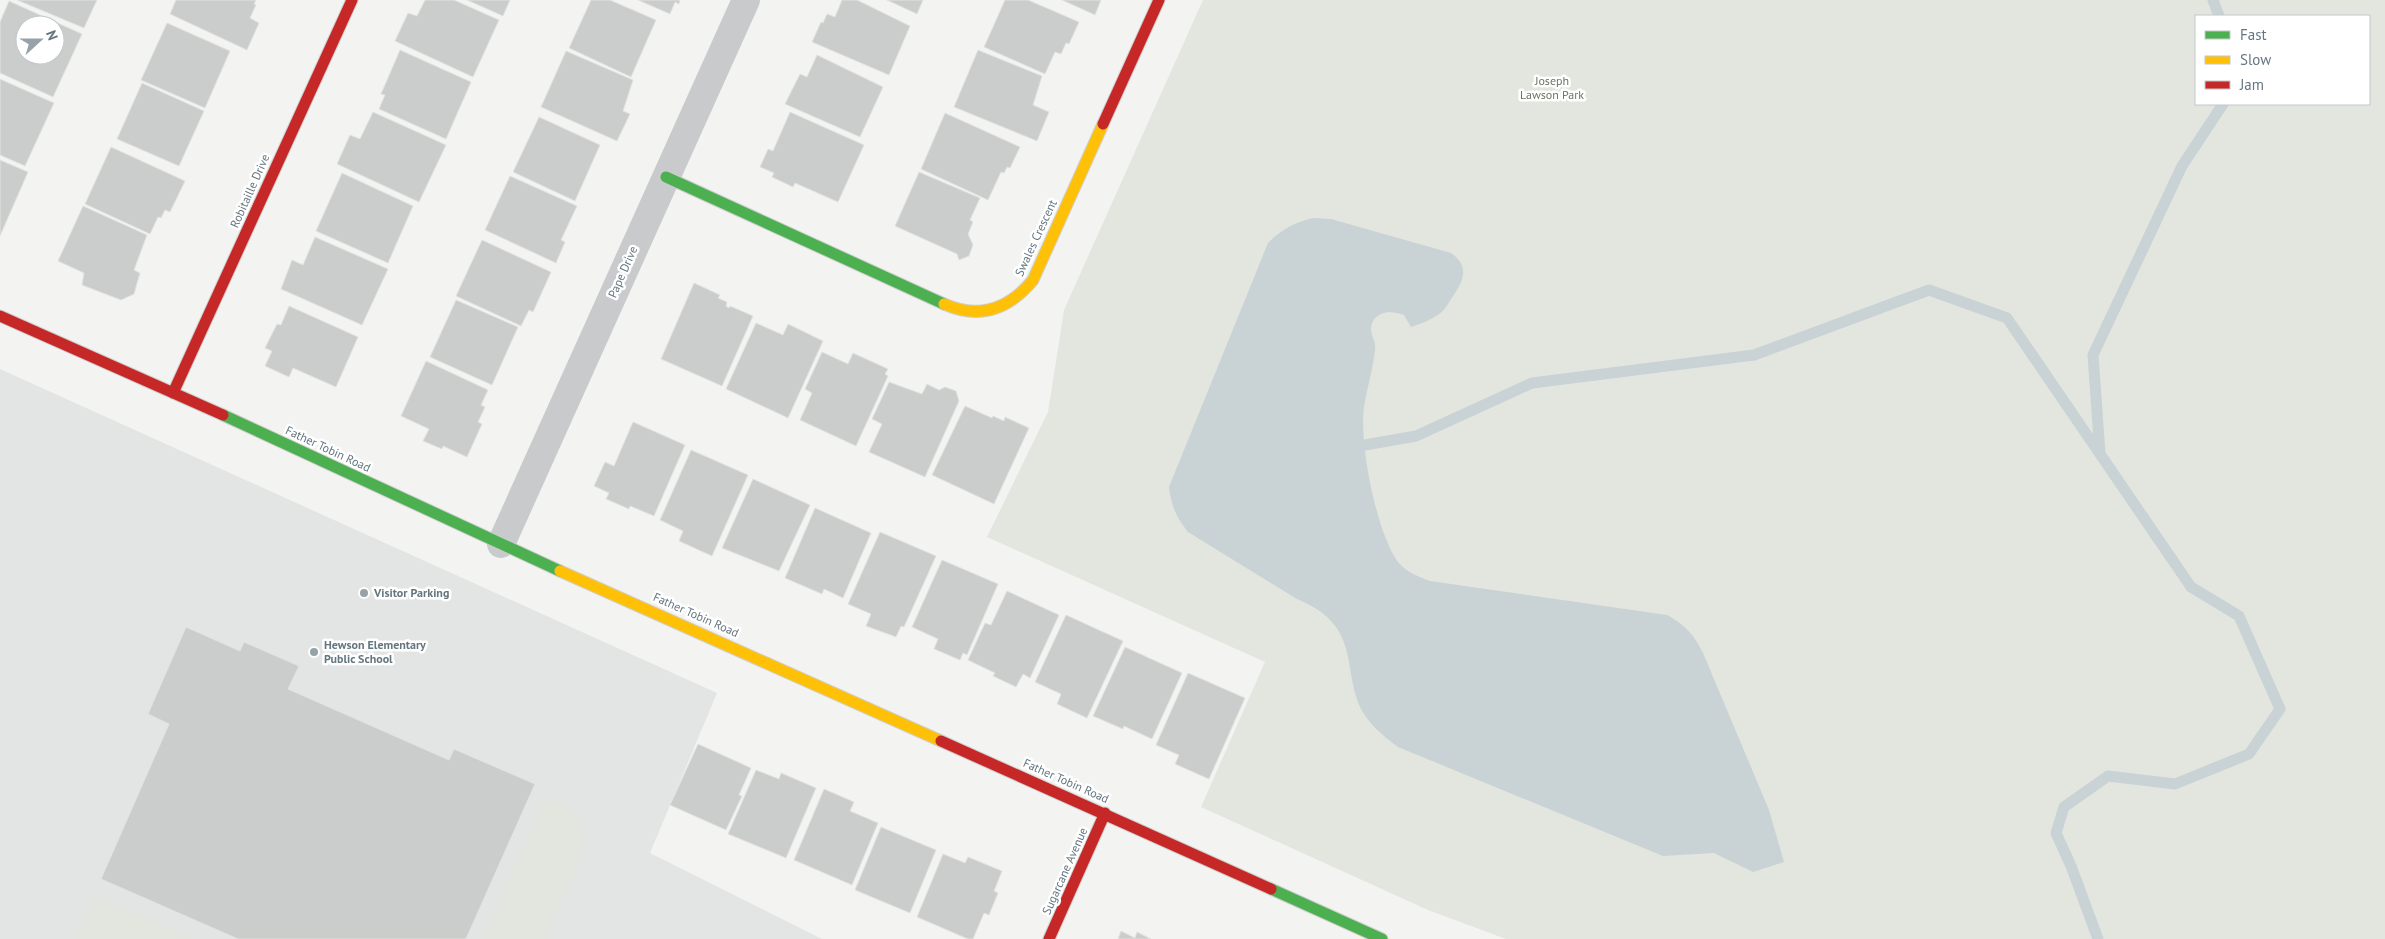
<svg xmlns="http://www.w3.org/2000/svg" width="2385" height="939" viewBox="0 0 2385 939" font-family="'PT Sans',sans-serif">
<rect width="100%" height="100%" fill="#f3f3f1"/>
<!-- built -->
<path fill="#e3e4e4" d="M0,369l717,324 -67,160 172,86h-822z"/>
<!-- green -->
<path fill="#e3e6df" fill-rule="evenodd" d="M1203,0h1182v939h-879l-78,-29 -227,-103 64,-145 -278,-125 61,-125 16,-102zM2196,16h173v88h-173z
M546,798l29,15 10,35 -41,91h-63z
M95,895l99,44h-119z"/>
<!-- water -->
<path fill="#c9d2d4" d="M1313,218l18,1 120,34c20,14 12,29 0,46 -3,5 -7,12 -12,15 -9,6 -18,10 -28,13l-7,-12c-11,-4 -24,-5 -31,6 -6,12 4,19 2,29 -2,19 -8,38 -11,57 -5,36 12,125 34,155 8,10 21,15 32,19l237,34c18,10 27,19 36,38l66,157 15,52 -31,10 -39,-19 -51,3 -265,-109c-15,-11 -28,-22 -37,-38 -6,-12 -9,-28 -11,-41 -5,-37 -19,-55 -53,-69l-109,-67c-12,-15 -17,-27 -19,-45l99,-244c14,-14 26,-20 45,-25z"/>
<g fill="none" stroke-linecap="round" stroke-linejoin="round">
<!-- stream -->
<path stroke="#c9d2d4" stroke-width="11" d="M2213,0l6,16
M1365,445l51,-9 116,-53 222,-28 175,-65 78,28 184,269 48,29 41,93 -31,45 -74,30 -67,-8 -44,31 -8,26 15,33 27,73
M2100,454l-7,-99 89,-189 41,-62"/>
</g>
<!-- building -->
<path fill="#cbcccc" stroke="#e2e2e1" fill-rule="evenodd" d="M17,0h80l-13,28z
M176,0h80l-2,4 2,1 -6,13 9,5 -12,27 -77,-36z
M425,0h29l45,20 -26,57 -78,-36 13,-28 9,3z
M467,0h43l-7,16z
M591,0h19l46,20 -25,57 -62,-29z
M638,0h42l-1,4 -4,-2 -5,12z
M842,0h15l53,26 -21,49 -77,-33 9,-20 2,1 4,-9 8,3z
M887,0h36l-6,14z
M1005,0h23l51,22 -10,22 -3,-1 -5,11 -6,-2 -10,22 -61,-27z
M1062,0h39l-6,15z
M9,1l73,33 -29,63 -53,-24v-51zM25,25h30v30h-30z
M167,23l63,28 -25,57 -64,-28z
M400,50l71,32 -25,57 -67,-30 6,-14 -4,-1z
M978,50l64,26 -9,29 16,7 -12,29 -83,-34z
M566,51l67,29 -10,31 7,3 -13,27 -76,-34z
M817,55l66,32 -23,50 -75,-33 15,-30 7,3z
M0,79l54,24 -29,63 -25,-11z
M142,83l62,28 -25,55 -62,-27z
M373,112l73,33 -27,57 -82,-38 13,-29 10,4z
M790,112l74,33 -26,57 -43,-19 -2,4 -21,-10 2,-4 -14,-6 8,-18 5,2z
M945,113l75,34 -10,21 -3,-1 -3,6 -3,-1 -13,28 -67,-31z
M539,117l61,28 -25,56 -62,-29z
M111,147l74,34 -15,31 -5,-2 -4,8 -3,-1 -8,17 -65,-30z
M0,160l28,12 -28,64z
M919,172l61,26 -10,22 3,2 -5,12 5,11 -4,11 -10,4 -2,-6 -62,-28z
M342,173l71,33 -25,57 -72,-32z
M510,176l67,30 -16,34 4,2 -9,21 -71,-33z
M83,206l64,29 -13,35 6,3 -6,21 -13,6 -39,-15 2,-12 -26,-12z
M315,237l73,32 -26,56 -81,-36 11,-29 11,5z
M482,240l69,32 -18,40 -4,-2 -8,16 -65,-30z
M694,283l26,12 -2,3 9,4 -1,4 3,2 1,-2 23,10 -31,70 -61,-27z
M456,300l62,27 -26,58 -62,-28z
M289,306l69,31 -22,50 -43,-19 -4,9 -24,-11 7,-15 -7,-3 12,-24 4,1z
M756,323l27,12 5,-11 35,17 -35,77 -62,-29z
M822,352l26,12 5,-11 35,16 -3,5 3,2 -32,70 -56,-26 12,-27 -7,-4z
M426,361l62,29 -7,15 4,2 -7,15 4,2 -15,33 -24,-11 -1,3 -19,-8 6,-12 -28,-13z
M889,382l33,12 5,-10 12,6 6,-3 11,4 3,10 -34,76 -56,-25 13,-28 -10,-5z
M965,406l27,12 1,-2 11,5 1,-4 24,11 -35,76 -62,-29z
M633,422l52,23 -31,71 -24,-10 -1,3 -23,-10 3,-6 -15,-7 11,-24 9,4z
M691,450l57,25 -36,81 -33,-15 4,-10 -23,-11z
M753,479l57,26 -31,66 -57,-23z
M815,508l56,25 -28,65 -19,-9 -2,5 -37,-16z
M880,532l56,24 -32,71 -3,-1 -5,11 -30,-11 5,-12 -23,-10z
M942,560l56,24 -31,71 -4,-2 -3,7 -26,-11 4,-10 -26,-12z
M1007,591l52,24 -29,63 -7,-4 -7,13 -23,-11 2,-3 -27,-13 17,-37 6,2z
M1066,615l57,26 -36,77 -30,-14 4,-10 -26,-12z
M186,627l54,24 4,-9 55,24 -11,23 161,71 5,-11 81,35 -69,155h-228l-137,-60 68,-155 -21,-10z
M1125,647l57,26 -30,66 -28,-13 -1,3 -30,-13z
M1188,673l57,25 -36,81 -34,-15 4,-9 -23,-10z
M698,744l53,24 -12,27 3,1 -16,34 -56,-25z
M756,770l23,9 2,-6 35,15 -30,70 -58,-24z
M824,789l30,13 -4,9 28,12 -26,62 -58,-25z
M881,827l55,23 -26,63 -55,-23z
M943,854l22,9 3,-6 34,14 -8,20 4,2 -9,22 -5,-2 -11,26h-5l-51,-22z
M1121,931l14,7 2,-6 14,7h-33z"/>
<g fill="none" stroke-linecap="round" stroke-linejoin="round">
<!-- fast casing -->
<g stroke="#cfcfcf" stroke-width="13">
<path id="fast" d="M666,177l278,127
M223,415l337,156
M1271,889l111,50"/>
</g>
<!-- slow casing -->
<g stroke="#cfcfcf" stroke-width="13">
<path id="slow" d="M944,304c36,16 65,5 89,-24l70,-156
M560,571l381,170"/>
</g>
<!-- jam casing -->
<g stroke="#cfcfcf" stroke-width="13">
<path id="jam" d="M1103,124l56,-124
M0,316l223,99
M173,393l179,-393
M941,741l330,148
M1049,939l56,-126"/>
</g>
<!-- street -->
<path stroke="#c8cacb" stroke-width="28" d="M501,544l245,-544"/>
<!-- fast -->
<use href="#fast" stroke="#4caf50" stroke-width="11"/>
<!-- slow -->
<use href="#slow" stroke="#ffc107" stroke-width="11"/>
<!-- jam -->
<use href="#jam" stroke="#c62828" stroke-width="11"/>
</g>
<!-- markers -->
<g fill="#96a2a8" stroke="#fff" stroke-width="2">
<circle cx="364" cy="593" r="5"/>
<circle cx="314" cy="652" r="5"/>
</g>
<g text-anchor="middle" stroke-width="5" stroke-linejoin="round" paint-order="stroke">
<!-- park labels -->
<g font-size="12" fill="#697863" stroke="#fff">
<text x="1552" y="85">Joseph<tspan x="1552" dy="14">Lawson Park</tspan></text>
</g>
<!-- street labels -->
<g font-size="12" fill="#647680" stroke="#fff">
<text transform="translate(250 191) rotate(-66)" y="4">Robitaille Drive</text>
<text transform="translate(1036 238) rotate(-65)" y="4">Swales Crescent</text>
<text transform="translate(623 272) rotate(-66)" y="4">Pape Drive</text>
<text transform="translate(328 449) rotate(25)" y="4">Father Tobin Road</text>
<text transform="translate(696 615) rotate(24)" y="4">Father Tobin Road</text>
<text transform="translate(1066 781) rotate(24)" y="4">Father Tobin Road</text>
<text transform="translate(1065 871) rotate(-66)" y="4">Sugarcane Avenue</text>
</g>
<!-- poi labels -->
<g font-size="12" font-weight="bold" fill="#647680" stroke="#fff" text-anchor="start">
<text x="374" y="597">Visitor Parking</text>
<text x="324" y="649">Hewson Elementary<tspan x="324" dy="14">Public School</tspan></text>
</g>
</g>
<!-- legend -->
<rect x="2195" y="15" width="175" height="90" fill="#ffffff" stroke="#c1c8cc"/>
<rect x="2205" y="31" width="25" height="8" fill="#4caf50" stroke="#c1c8cc"/>
<text x="2240" y="40" font-size="15" fill="#647680">Fast</text>
<rect x="2205" y="56" width="25" height="8" fill="#ffc107" stroke="#c1c8cc"/>
<text x="2240" y="65" font-size="15" fill="#647680">Slow</text>
<rect x="2205" y="81" width="25" height="8" fill="#c62828" stroke="#c1c8cc"/>
<text x="2240" y="90" font-size="15" fill="#647680">Jam</text>
<!-- north arrow -->
<g transform="translate(40 40) rotate(69)"><circle r="24" fill="#ffffff" stroke="#c1c8cc"/>
<path d="M0-4L9 19L0 12L-9 19Z" fill="#96a2a8"/>
<text y="-8" font-size="14" font-weight="bold" text-anchor="middle" fill="#647680">N</text>
</g>
</svg>
